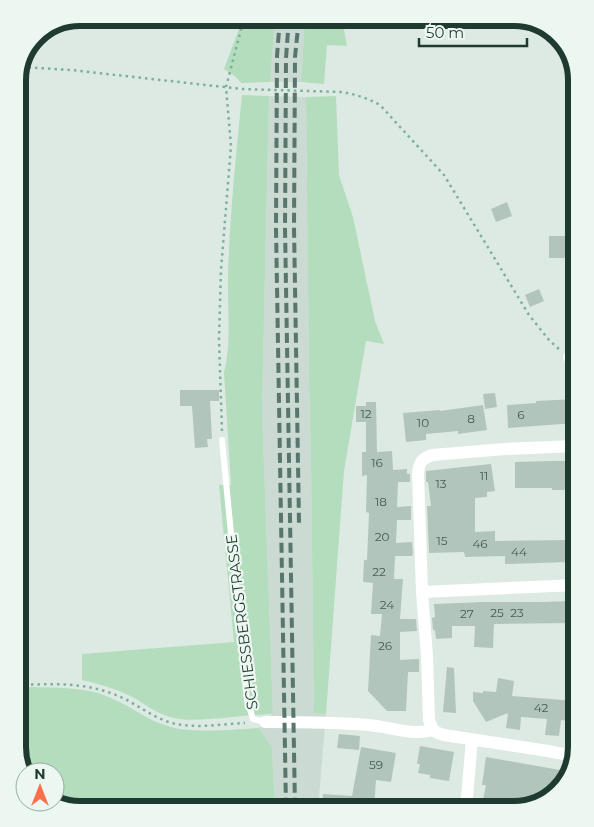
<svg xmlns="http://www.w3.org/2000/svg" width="594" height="827" viewBox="0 0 594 827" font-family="Montserrat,sans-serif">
<rect width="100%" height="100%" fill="#ddeae3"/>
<!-- built -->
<path fill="#cbdad2" d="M275,18h30l-4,64h-31z
M269,96l37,1 3,283 2,85 3,248 12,1 -8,95h-43l-3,-61 -13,-20 14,-15 -11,-305z"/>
<!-- green -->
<path fill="#b4ddbd" d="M241,18h34l-5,64 -29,1 -5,-6 -12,-8 15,-40z
M305,18h37l5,28 -20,-1 -3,39 -23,-2z
M242,95l27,1 -7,312 11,306c-16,1 -33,2 -49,4 -18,1 -36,4 -54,-1 -13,-4 -23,-11 -34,-18 -17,-9 -35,-15 -54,-19v-26l152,-12 -15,-157h12l-7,-112c8,-32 3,-66 4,-99 2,-60 8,-120 14,-179z
M336,96l3,79 14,42 22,104 9,23 -18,-3 -22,130 -18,243 -12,-1 -3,-248 -2,-85 -3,-283z
M34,687c27,1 55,0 79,12 20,8 33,21 55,27 24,8 65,3 91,2l13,20 3,61h-198l-25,-7h3v-30h-30v2l-7,-27v-59z"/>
<!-- building -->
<path fill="#b2c5bc" d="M507,202l5,14 -16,6 -5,-13z
M549,236h23v22h-23z
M539,289l5,12 -14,6 -5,-12z
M180,390h39v11h-9l2,38h-5l1,8 -13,1 -3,-42h-12z
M495,393l2,14 -12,2 -2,-15z
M576,399v24l-68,5 -1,-23 29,-2v-2z
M366,402h10l1,50 15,-1 1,19 14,-1v5h3v8h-12l-1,25 14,-1v14h-14l-1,23 16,-1 1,11 -1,3h-17l-1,23h9l-3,40h16l1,12 -17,1v28l19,-1v13h-11l-2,39h-19l-19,-20 3,-56 9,1 2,-22h-11l2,-31 -10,-1 1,-22h3l2,-47 -3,-1 1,-37 -5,1v-24h4v-30h-10v-16h10z
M483,405l4,25 -29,4v-3l-32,3v6l-20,2 -3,-29 37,-3v1z
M551,461h25v29h-24v-2h-37v-26z
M491,464l4,27 -8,1v5l-12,1v34l20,-1v10l74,-1v22l-64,2v-8l-40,1 -1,-5 -35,1 -2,-47h4l-3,-24h-2v-11z
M573,601l1,22 -80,1 -1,24 -19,-1 1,-21h-23v12l-16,1 -1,-9h-2l-1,-12 3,-1 -1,-13 50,-2h55z
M447,667l7,1 2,45 -13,-1z
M498,678l16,3 -2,15 64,5v21l-15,-2 -2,16 -14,-1 2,-16 -26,-2 -1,13 -14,-2 2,-15 -22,9 -13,-21v-9l10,1v-2l13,1z
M339,734l21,2 -1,14 -22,-2z
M420,746l34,6 -5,29 -19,-3v-3l-12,-2 2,-9h-3z
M361,747l35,6 -5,29 -15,-2 -2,29h-52l1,-15 29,2z
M486,757l74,13 10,2 -2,6 -23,23 -31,9 -33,-1 5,-24h-4z"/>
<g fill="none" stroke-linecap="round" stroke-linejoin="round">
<!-- path -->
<path stroke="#7bb09d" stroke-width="2.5" stroke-dasharray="2.5 4" stroke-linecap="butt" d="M22,67l49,3 171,19 99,3c14,2 26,6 39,13l64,70 85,140 20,25 11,10
M222,431l-3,-92 2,-69 10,-124 -5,-59 18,-69
M18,685c32,-1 65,-3 95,9 21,7 37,23 59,29 23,6 49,1 73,0"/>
<!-- service -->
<path stroke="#fff" stroke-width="6" d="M222,440l25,260 6,19 12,3"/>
<!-- minor -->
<path stroke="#fff" stroke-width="12" d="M569,357l7,5
M422,592l154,-7
M265,722c35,0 69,0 104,3 22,2 42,11 64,5l5,3 6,2 104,16 26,5
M433,730l-4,-10 -2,-64 -5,-64 -4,-118c1,-11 3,-15 14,-19l73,-6 71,-3
M466,809l6,-70"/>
<!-- rail -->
<path stroke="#58766d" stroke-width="4" stroke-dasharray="10 5" stroke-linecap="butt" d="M280,18l-3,38 -1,172 10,581
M289,18l-3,40 -1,170 10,581
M299,18l-4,39 -1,170 5,296"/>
</g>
<g text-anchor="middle" stroke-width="4.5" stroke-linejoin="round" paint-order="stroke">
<!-- number labels -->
<g font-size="12" fill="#435d54">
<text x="366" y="418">12</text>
<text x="521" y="419">6</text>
<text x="471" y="423">8</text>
<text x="423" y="427">10</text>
<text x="377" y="467">16</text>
<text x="484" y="480">11</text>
<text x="441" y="488">13</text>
<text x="381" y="506">18</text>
<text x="382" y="541">20</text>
<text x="442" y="545">15</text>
<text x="480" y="548">46</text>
<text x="519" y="556">44</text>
<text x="379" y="576">22</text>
<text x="387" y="609">24</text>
<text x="497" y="617">25</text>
<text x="517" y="617">23</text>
<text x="467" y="618">27</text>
<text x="385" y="650">26</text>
<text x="541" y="712">42</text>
<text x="376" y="769">59</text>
</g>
<!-- street labels -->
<g font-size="15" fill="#1e3a31" stroke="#edf7f1">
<text transform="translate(242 622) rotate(-97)" y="5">SCHIESSBERGSTRASSE</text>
</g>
</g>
<!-- crop -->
<path d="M0 0H594V827H0ZM80 26H514A54 54 0 0 1 568 80V747A54 54 0 0 1 514 801H80A54 54 0 0 1 26 747V80A54 54 0 0 1 80 26Z" fill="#edf7f1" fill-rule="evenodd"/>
<path fill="none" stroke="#1e3a31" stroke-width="6" d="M80 26H514A54 54 0 0 1 568 80V747A54 54 0 0 1 514 801H80A54 54 0 0 1 26 747V80A54 54 0 0 1 80 26Z"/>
<!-- north arrow -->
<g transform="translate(40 787)"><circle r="24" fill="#edf7f1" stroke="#9aaba4"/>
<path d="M0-4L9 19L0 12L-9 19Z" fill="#fa6e4a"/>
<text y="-8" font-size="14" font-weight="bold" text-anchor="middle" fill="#1e3a31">N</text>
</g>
<!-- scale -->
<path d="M419 38v8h108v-8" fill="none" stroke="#1e3a31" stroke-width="2.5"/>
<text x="426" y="38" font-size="15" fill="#1e3a31" stroke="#edf7f1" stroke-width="4" paint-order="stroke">50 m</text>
</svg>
